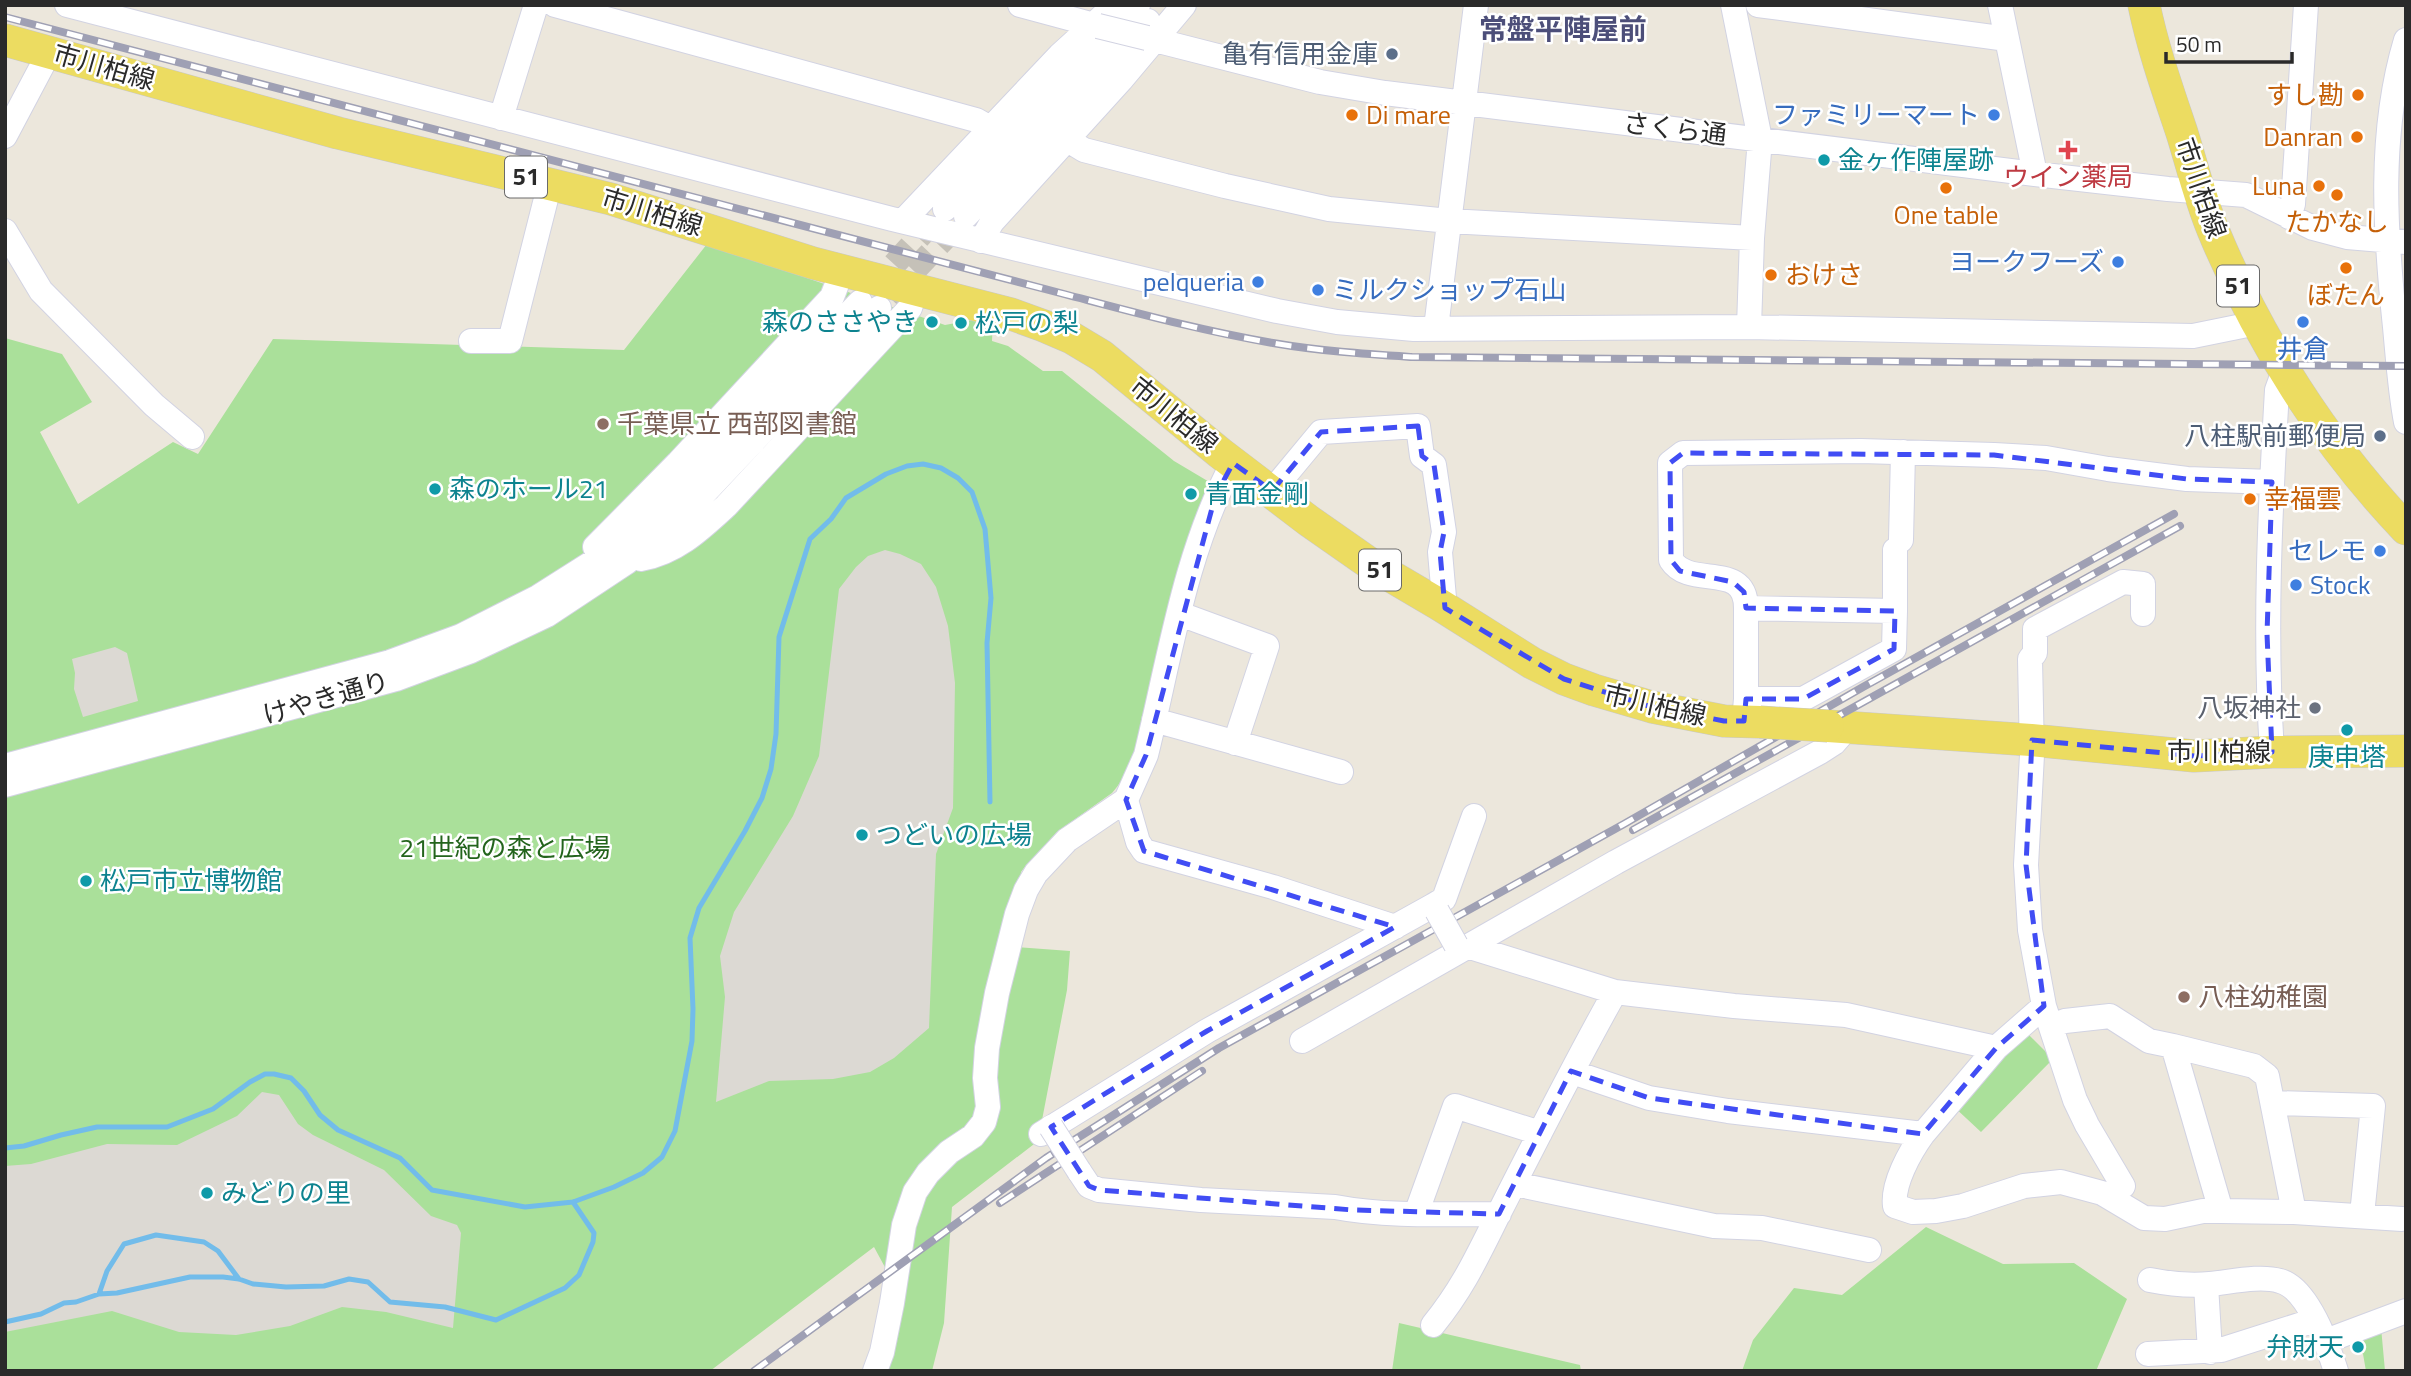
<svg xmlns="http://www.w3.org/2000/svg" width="2411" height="1376" viewBox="0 0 2411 1376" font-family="'Titillium Web','Noto Sans JP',sans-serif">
<rect width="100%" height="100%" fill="#ece7dc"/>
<!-- green -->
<path fill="#aae09a" d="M707,244l238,81 48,-9 -1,25 16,5 35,25h19l112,90 37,22c-19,62 -39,123 -57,184 -12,40 -13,94 -42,126l-55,39 -33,36 -3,4 -5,75 54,4 -3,39 -29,151 -86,66 -8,116 -12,48h-48l15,-78 -25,-46 -164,124h-705v-1033l57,16 30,48 -52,30 38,72 95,-62 25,12 75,-115 351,11z
M2028,1034l25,25 -72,73 -29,-27z
M1926,1227l77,37 71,-1 53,36 -31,72h-354l11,-31 41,-52 48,7z
M1399,1323l181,42 1,6h-189z
M2381,1327l4,44h-19l-3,-17h-5l-5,-12z"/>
<!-- plaza -->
<path fill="#dcd9d3" d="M885,550l15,4 21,10 15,23 12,39 7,57 -2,125 -17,46 -7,174 -35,30 -24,14 -37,7 -64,2 -53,21 9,-105 -5,-41 14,-44 59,-96 26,-60 20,-167 17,-22 12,-11z
M115,647l12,6 11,48 -55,16 -9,-28 1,-16 -3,-14z
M262,1092l17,3 19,29 15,11 71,35 47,46 26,9 4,8 -8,95 -67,-16 -44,-5 -52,19 -54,9 -57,-3 -67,-21 -107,21v-166l26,-2 76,-20 70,1 60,-29z"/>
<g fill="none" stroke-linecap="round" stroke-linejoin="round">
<!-- stream -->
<path stroke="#72bcea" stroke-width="5" d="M5,1148l19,-2 37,-11 36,-8h70l46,-18 37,-27 15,-8h9l17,4 13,13 16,24 18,15 62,28 32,32 93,17 48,-5 41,-15 29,-14 19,-16 13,-26 17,-90 1,-32 -3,-71 9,-30 46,-77 17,-33 9,-29 5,-35 3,-97 31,-98 21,-20 15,-21 40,-24 21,-8 16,-2 18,4 17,10 14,14 13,37 6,69 -4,45 3,159
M99,1294l8,-23 17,-27 32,-9 48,7 14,9 21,28
M5,1322l36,-8 23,-11 12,-1 23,-8 18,-1 73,-16h33l16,2 14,5 33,3 38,-1 25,-7 19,3 22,20 55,5 51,13 69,-32 14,-13 14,-33 1,-9 -21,-31"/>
<!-- minor-tunnel -->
<path stroke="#c5c1b8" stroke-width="24" stroke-dasharray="24 12" stroke-linecap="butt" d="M870,291l70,-77
M889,297l74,-78"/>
<!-- minor casing -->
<g stroke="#d2d3e2" stroke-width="26">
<path id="minor" d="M67,5l825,214 385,92 60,11 77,7 335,-2 444,9 64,-13
M555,5l421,115 14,8
M1020,5l78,21
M1733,5l27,134 -8,99 -3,89
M1758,5l249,34
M2000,5l35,169
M1147,38l173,44 65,11 650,81 133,15 78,6 67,33 34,9 59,5
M2406,40c-28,93 -21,192 -11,287 3,31 5,64 11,95
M501,118l35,-113
M5,136l45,-85
M1066,139l18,11 141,36 104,23 120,12 303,17
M945,209l193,-204
M966,216l182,-195
M2289,217l4,-13 13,-199
M903,221l157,-166 55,-50
M5,231l36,60 113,114 38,32
M981,241l11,-19 129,-142 63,-75
M1436,328l40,-323
M471,341h39l40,-158
M1272,491l49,-59 97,-6 4,30 12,9 10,67 -4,20 4,46 -4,7
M1901,540l2,-88
M595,547l83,-84 154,-166 10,-26
M641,559c35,-6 60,-30 85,-53l184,-198 6,-18
M1746,608c0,-48 -56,-18 -75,-48l-1,-97 13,-10 178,-2 133,4 52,3 62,11 79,10 85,3
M1180,614l87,32 -32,97
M2143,614v-30l-20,-2 -88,47v24l-5,6 2,96 -6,110 4,65 14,76 -48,42 -73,86c-13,18 -31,50 -28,72l18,6 23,-1 27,-5 61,-20 37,-4 41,11 42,25 21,1 38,-8h18
M1746,699h57l91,-50 1,-38
M1154,720l187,52
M1744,721l2,-22v-91l149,3v-61
M2272,752c-8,-121 -2,-241 5,-362l4,-11 6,-5
M5,766l385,-104 71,-26 77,-39 82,-52 51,-45 189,-198
M5,785l391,-106 75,-28 76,-36 80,-53 52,-42 200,-212
M1126,800l12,42 6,9 129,36 122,40
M1434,905l10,-6 30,-83
M1467,946l148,46 119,14 112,9 150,33
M2044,1006l31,94 12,25 36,61
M2051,1026l14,-5 45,-5 39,25 24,5
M1302,1041l314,-179 204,-110 14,-9 14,-16
M1572,1072l77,26 79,13 195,23
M2274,1103l99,3 -11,109
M1041,1134l166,-103 227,-126 3,6
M1079,1171l10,15 10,4 102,10 134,7c53,10 109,7 164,7
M1515,1184l199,42 48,2 107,22
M2294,1212l-27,-136 -13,-10 -81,-20 48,165 73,1 108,7
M1416,1214l39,-108 85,27
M2150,1280c20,4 39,6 60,4 21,-2 50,-9 70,-3 28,7 48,65 56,90
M2206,1285l4,67
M1433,1325c30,-37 44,-68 65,-110 38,-75 76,-150 117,-223
M2326,1341l80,-30
M2148,1354l73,-4 94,-30
M875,1371l7,-19 10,-49 12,-78 11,-33 13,-19 21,-21 24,-16 11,-14 4,-15 -3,-29 2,-30 10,-55 20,-79 9,-24 10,-17 31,-33 59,-40 20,-45c24,-98 39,-203 87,-292"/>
</g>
<!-- major casing -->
<g stroke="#c8c8c8" stroke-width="33">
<path id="major" d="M2144,5c9,44 24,86 38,128 10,32 18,66 31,97 45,109 111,213 193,299
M5,40l333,93 273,66 202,64 198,51 33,12 28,12 30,18 118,97 89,68 63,44 68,40 92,58 32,16 30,11 58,17 72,14 36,1
M1828,726l203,14 163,16 78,-4 134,-1"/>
</g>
<!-- minor -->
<use href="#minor" stroke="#fff" stroke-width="24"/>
<!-- major -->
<use href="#major" stroke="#ecdc61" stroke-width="32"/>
<!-- rail casing -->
<g stroke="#9fa0b4" stroke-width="8">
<path id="rail" d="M5,17l1059,277c69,18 138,37 209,49 46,8 93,11 139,14l994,9
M1633,830l547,-304
M1000,1203l202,-132
M754,1371l292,-213 173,-110 405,-224 239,-137 311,-173"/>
</g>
<!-- rail -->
<use href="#rail" stroke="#fff" stroke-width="5" stroke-dasharray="16" stroke-linecap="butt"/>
<!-- minor-bridge casing -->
<g stroke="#d2d3e2" stroke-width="26" stroke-linecap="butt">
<path id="minor-bridge" d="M1098,26l49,12
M1437,911l19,34
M1051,1127l28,44"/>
</g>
<!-- major-bridge casing -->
<g stroke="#c8c8c8" stroke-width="33" stroke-linecap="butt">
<path id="major-bridge" d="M1760,722l68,4"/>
</g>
<!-- minor-bridge -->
<use href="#minor-bridge" stroke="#fff" stroke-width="24"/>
<!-- major-bridge -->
<use href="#major-bridge" stroke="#ecdc61" stroke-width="32"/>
</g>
<!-- marked area -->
<path fill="none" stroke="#414df4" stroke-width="5" stroke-dasharray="14 9" stroke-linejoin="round" d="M1418,426l4,30 12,9 10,67 -4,20 5,56 119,71 88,28 72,14h20l2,-22h57l91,-50 1,-38 -149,-3 -2,-16 -11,-10 -53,-11 -9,-11 -1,-97 13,-10 311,2 193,24 85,3 -5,152 5,118 -78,4 -162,-16 -6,125 18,141 -48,42 -73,86 -274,-36 -78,-27 -72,143 -146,-4 -254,-20 -10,-4 -38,-59 156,-96 188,-104 -251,-76 -18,-51 20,-45 69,-258 18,-34 39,28 49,-59z"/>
<!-- markers -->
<g fill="#5c6f8a" stroke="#fff" stroke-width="2.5">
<circle cx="1392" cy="54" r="7"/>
<circle cx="2380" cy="436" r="7"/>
</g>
<g fill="#e8710a" stroke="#fff" stroke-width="2.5">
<circle cx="2358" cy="95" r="7"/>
<circle cx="1352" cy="115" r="7"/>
<circle cx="2357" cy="137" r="7"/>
<circle cx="2319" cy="186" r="7"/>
<circle cx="1946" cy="188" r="7"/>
<circle cx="2337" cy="195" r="7"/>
<circle cx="2346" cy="268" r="7"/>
<circle cx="1771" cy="275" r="7"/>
<circle cx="2250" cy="499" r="7"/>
</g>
<g fill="#3f7fe0" stroke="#fff" stroke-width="2.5">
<circle cx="1994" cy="115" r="7"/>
<circle cx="2118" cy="262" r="7"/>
<circle cx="1258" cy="282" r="7"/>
<circle cx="1318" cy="290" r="7"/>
<circle cx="2303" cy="322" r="7"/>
<circle cx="2380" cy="551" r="7"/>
<circle cx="2296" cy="585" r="7"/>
</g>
<path fill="#e0444e" stroke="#fff" stroke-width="2.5" d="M2064.5 139.5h7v7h7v7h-7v7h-7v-7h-7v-7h7z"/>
<g fill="#0f9aa8" stroke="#fff" stroke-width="2.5">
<circle cx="1824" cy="160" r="7"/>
<circle cx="932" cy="322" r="7"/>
<circle cx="961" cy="323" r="7"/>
<circle cx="435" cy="489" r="7"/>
<circle cx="1191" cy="494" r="7"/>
<circle cx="2347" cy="730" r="7"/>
<circle cx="862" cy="835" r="7"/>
<circle cx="86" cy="881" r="7"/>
<circle cx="207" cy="1193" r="7"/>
<circle cx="2358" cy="1347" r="7"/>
</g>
<g fill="#8d6e63" stroke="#fff" stroke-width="2.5">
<circle cx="603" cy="424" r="7"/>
<circle cx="2184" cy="997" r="7"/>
</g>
<circle fill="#6b7280" stroke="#fff" stroke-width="2.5" cx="2315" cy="708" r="7"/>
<g text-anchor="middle" stroke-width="5" stroke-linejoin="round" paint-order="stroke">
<!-- shield labels -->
<g fill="#fff" stroke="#6a6a6a" stroke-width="2">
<rect x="505" y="156.5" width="42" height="41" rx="5"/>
<rect x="2217" y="265.5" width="42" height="41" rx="5"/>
<rect x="1359" y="549.5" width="42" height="41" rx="5"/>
</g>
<g font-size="24" font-weight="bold" fill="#2a2a2a">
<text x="526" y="185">51</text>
<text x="2238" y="294">51</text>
<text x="1380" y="578">51</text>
</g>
<!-- service labels -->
<g font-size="26" fill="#4e5e75" stroke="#fff" text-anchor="end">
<text x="1378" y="63">亀有信用金庫</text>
<text x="2366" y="445">八柱駅前郵便局</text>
</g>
<!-- street labels -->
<g font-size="26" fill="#2a2a2a" stroke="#fff">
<text transform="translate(104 67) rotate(16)" y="9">市川柏線</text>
<text transform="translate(1675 129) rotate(7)" y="9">さくら通</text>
<text transform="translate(2201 188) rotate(71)" y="9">市川柏線</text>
<text transform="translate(652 212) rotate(17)" y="9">市川柏線</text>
<text transform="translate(1174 415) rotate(39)" y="9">市川柏線</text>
<text transform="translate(326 698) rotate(-16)" y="9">けやき通り</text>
<text transform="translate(1655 705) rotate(13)" y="9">市川柏線</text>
<text x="2219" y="761">市川柏線</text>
</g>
<!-- food labels -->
<g font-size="26" fill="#c56008" stroke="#fff" text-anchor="end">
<text x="2344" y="104">すし勘</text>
<text x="1366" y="124" text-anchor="start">Di mare</text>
<text x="2343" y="146">Danran</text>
<text x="2305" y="195">Luna</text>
<text x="1946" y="224" text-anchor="middle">One table</text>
<text x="2337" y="231" text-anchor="middle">たかなし</text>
<text x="1785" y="284" text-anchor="start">おけさ</text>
<text x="2346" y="304" text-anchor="middle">ぼたん</text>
<text x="2264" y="508" text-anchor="start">幸福雲</text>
</g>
<!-- shop labels -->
<g font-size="26" fill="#366cbe" stroke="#fff" text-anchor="end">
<text x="1980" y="124">ファミリーマート</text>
<text x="2104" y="271">ヨークフーズ</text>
<text x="1244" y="291">pelqueria</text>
<text x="1332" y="299" text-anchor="start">ミルクショップ石山</text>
<text x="2303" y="358" text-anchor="middle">井倉</text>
<text x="2366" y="560">セレモ</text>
<text x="2310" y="594" text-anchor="start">Stock</text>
</g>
<!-- culture labels -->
<g font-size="26" fill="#0d838f" stroke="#fff" text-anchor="start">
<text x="1838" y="169">金ヶ作陣屋跡</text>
<text x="918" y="331" text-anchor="end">森のささやき</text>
<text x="975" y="332">松戸の梨</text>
<text x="449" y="498">森のホール21</text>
<text x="1205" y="503">青面金剛</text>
<text x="2347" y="766" text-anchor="middle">庚申塔</text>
<text x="876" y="844">つどいの広場</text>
<text x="100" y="890">松戸市立博物館</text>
<text x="221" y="1202">みどりの里</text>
<text x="2344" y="1356" text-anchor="end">弁財天</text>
</g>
<!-- health labels -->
<g font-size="26" fill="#be3a42" stroke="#fff">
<text x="2068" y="186">ウイン薬局</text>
</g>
<!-- education labels -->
<g font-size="26" fill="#785e54" stroke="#fff" text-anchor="start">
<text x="617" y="433">千葉県立 西部図書館</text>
<text x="2198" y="1006">八柱幼稚園</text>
</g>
<!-- worship labels -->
<g font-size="26" fill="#5b616d" stroke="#fff" text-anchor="end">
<text x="2301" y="717">八坂神社</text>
</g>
<!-- park labels -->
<g font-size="26" fill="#23641c" stroke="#fff">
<text x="505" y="857">21世紀の森と広場</text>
</g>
<!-- neighbourhood labels -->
<g font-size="28" font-weight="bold" fill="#4c4e79" stroke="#fff">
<text x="1563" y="39">常盤平陣屋前</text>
</g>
</g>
<!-- border -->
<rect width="2411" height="1376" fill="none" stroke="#2a2a2a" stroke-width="14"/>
<!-- scale -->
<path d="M2166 52v10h126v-10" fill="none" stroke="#2a2a2a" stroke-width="3.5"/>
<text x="2176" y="52" font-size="21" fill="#2a2a2a" stroke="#ffffff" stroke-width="5" paint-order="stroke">50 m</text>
</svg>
